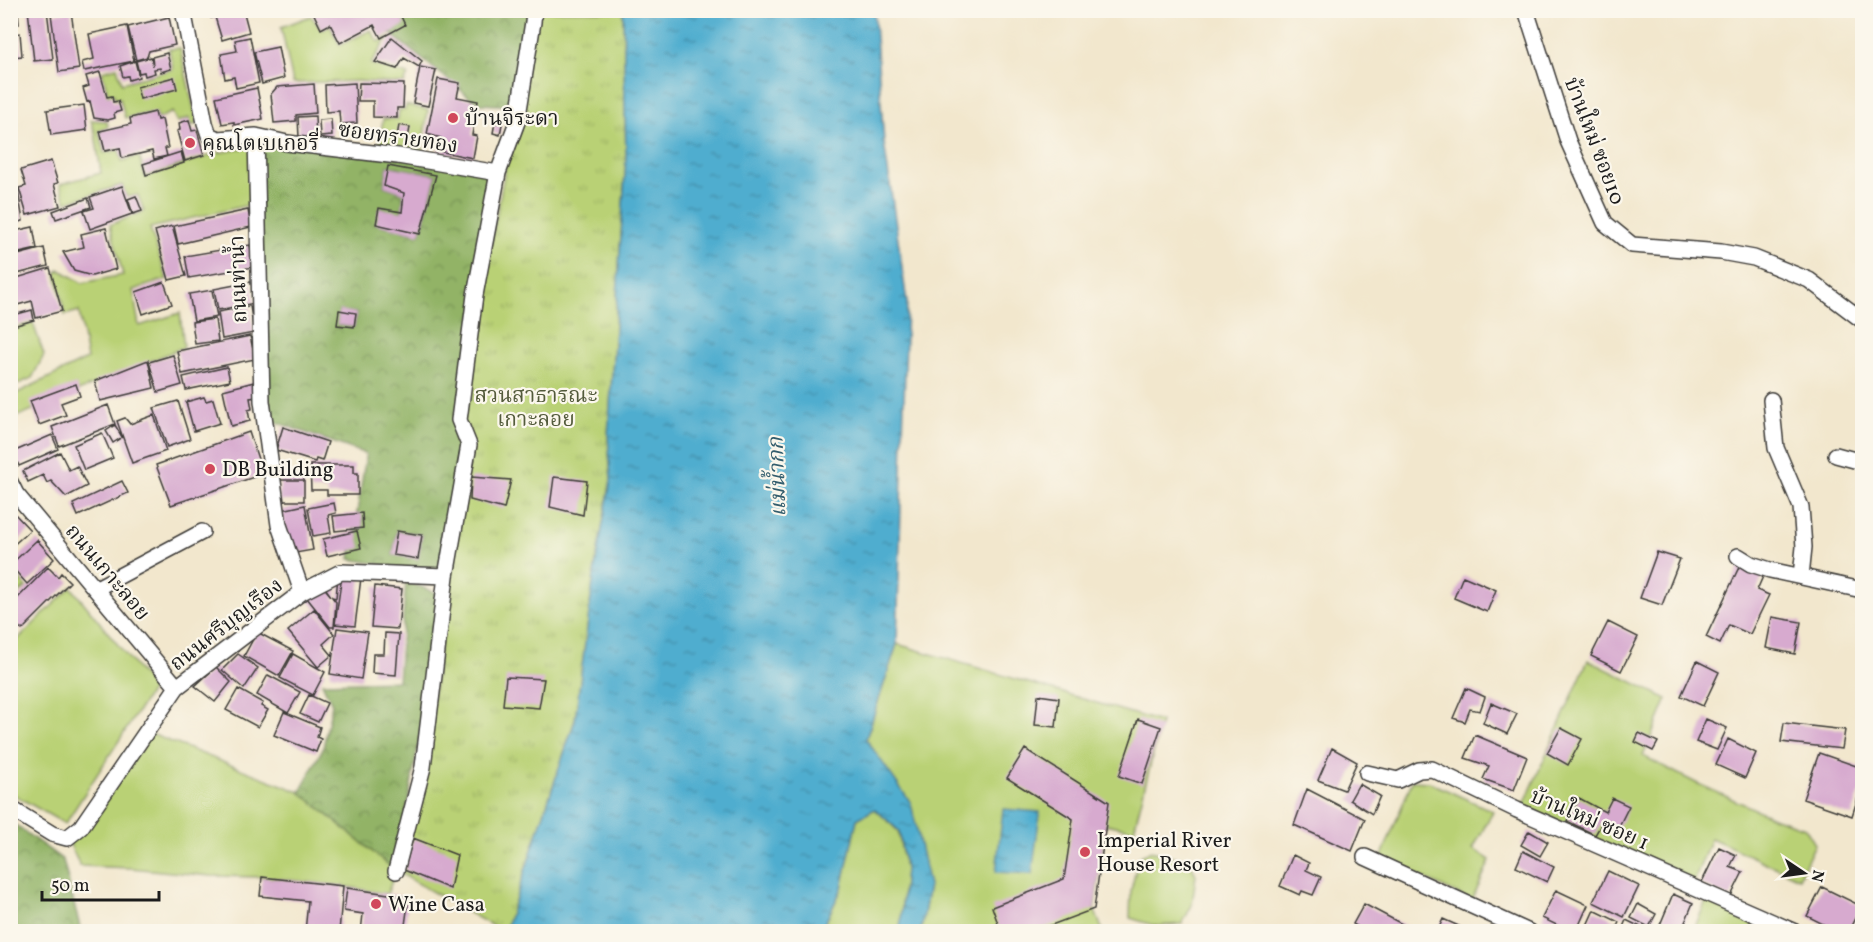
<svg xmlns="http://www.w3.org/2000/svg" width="1873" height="942" viewBox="0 0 1873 942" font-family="Vollkorn,'Noto Serif Thai',serif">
<defs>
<pattern id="forest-crowns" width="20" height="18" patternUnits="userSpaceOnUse" patternTransform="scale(1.5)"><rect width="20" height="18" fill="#92b366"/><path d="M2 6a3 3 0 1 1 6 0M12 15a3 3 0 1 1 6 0" fill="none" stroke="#769153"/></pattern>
<pattern id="park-tufts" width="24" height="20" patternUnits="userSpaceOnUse" patternTransform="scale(1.5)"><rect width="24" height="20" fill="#b9d175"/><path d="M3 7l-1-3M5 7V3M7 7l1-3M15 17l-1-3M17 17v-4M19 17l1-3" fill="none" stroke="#9eb365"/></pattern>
<pattern id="water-ripples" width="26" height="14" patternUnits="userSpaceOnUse" patternTransform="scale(1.5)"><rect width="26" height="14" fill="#50adcf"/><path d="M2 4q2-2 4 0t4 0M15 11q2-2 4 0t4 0" fill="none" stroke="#428ca7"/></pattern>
</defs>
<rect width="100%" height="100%" fill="#fbf7ec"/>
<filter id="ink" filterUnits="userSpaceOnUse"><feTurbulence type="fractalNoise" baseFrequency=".0167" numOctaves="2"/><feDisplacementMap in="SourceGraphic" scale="12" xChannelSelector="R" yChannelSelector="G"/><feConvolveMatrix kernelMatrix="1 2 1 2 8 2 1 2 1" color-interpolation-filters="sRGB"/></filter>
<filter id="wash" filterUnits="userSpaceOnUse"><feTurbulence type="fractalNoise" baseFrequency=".008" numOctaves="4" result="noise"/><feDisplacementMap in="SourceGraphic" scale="24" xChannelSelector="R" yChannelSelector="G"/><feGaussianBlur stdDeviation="1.35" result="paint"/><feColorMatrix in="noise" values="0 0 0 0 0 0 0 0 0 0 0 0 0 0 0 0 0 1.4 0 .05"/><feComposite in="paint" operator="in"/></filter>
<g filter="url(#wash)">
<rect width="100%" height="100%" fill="#f2e7cd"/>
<!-- green -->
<path fill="#b9d175" stroke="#6a7648" stroke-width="1.5" d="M311,16l11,14 8,-4 10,19 31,-15 7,12 10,-5 -17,27 37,11 -4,9 -45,-3 -66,2 -12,-56z
M180,48l17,75 -5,3 -3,-8 -12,4 -5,-10 -14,7 -2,-7 -31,6 -5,-20 -5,1 -1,-5 -6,1 -6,-24 15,-4 5,16 51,-14 -4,-20z
M406,105l22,5 -7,44 -42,-7 4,-28h15l1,-9h6z
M91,120l16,1 1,6 -9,4 5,22 15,-3 3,11 17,-5 6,21 72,-24 35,-6 1,57 -103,24 17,51 -34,11 6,36 41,-13 4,34 -173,72v-23l76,-37 -8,-48 -14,4 -9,-41 3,-5 23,14 41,-8 -13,-50 34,-14 -6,-16 -11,2 -5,-12 -56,17 -6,-18 41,-11 -6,-40z
M33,323l11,32 -12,23 -21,9v-58z
M11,569l15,18 -15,14h-1z
M71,587l82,101 -88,136 -54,-31 -1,-146z
M897,644l264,78 -27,108 -28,-6 -12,85 9,22h-182l8,-46 -63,-146z
M1588,660l79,39 -24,57 53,27 79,35 30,10 10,16 -16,34 -88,-40 -17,44 -172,-73z
M146,732l154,60 96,79 -9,23 -44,-8 -81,-9 -51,-1 -80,-8 -51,-2 -13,-28z
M1412,781l17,1 64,29 -20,38 17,11 -18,41 -91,-43z
M875,809l23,22 7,38 -5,62 -79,1 21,-44 15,-69z
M1151,851l39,10 6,14 -4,30 -10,19 -26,2 -26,-8 1,-28 8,-33z
M1706,901l60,25 -2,5 -71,1z"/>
<!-- forest -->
<path fill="url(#forest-crowns)" stroke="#576841" stroke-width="1.5" fill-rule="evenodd" d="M403,11h131l-14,95 -42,-2 -88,-71z
M256,136l242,37 -29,272 -23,131 -96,-17 16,-105 -93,-33 -11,-45zM388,166l48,9 -16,59 -44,-10 26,-12 2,-19 -20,-7zM339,311l17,2 -2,14 -16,-2zM397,531l25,4 -4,24 -25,-4z
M406,581l38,15 -48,275 -96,-79 23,-44 9,-44 -10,-21 76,-2z
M10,821l53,39 18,71h-70z"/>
<!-- park -->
<path fill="url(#park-tufts)" stroke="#6a7648" stroke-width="1.5" d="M534,11h89l3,147 -18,278 3,44 -16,87 -20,153 -70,211h-4l-105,-60 27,-104 46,-322 -10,-25z"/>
<!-- water -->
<path fill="url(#water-ripples)" stroke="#366476" stroke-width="1.5" d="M623,11h251l10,131 23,160 -10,342 -31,95 45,64 18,82 -8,46h-21l5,-62 -6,-38 -24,-22 -18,10 -15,69 -21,43h-316l70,-211 20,-153 16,-87 -3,-44 18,-278z
M1003,809l37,3 -8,62 -36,-2z"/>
<g id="blocks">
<!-- building -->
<path fill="#d7aacf" d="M10,10h8l1,14 -9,1z
M28,10h19l6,49 -19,2z
M208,10h41l-5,3 5,19 -27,8 -7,-23 -4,1z
M312,10h86l7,15 -24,13 -7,-13 -34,18 -10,-19 -9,5z
M71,11l8,58 -20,3 -8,-58z
M169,17l6,28 -26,6 -2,6 -11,3 -8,-33z
M13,26l1,8 6,-1 2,23 -8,1 1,8h-5v-38z
M127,26l7,35 -50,10 -2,-9 12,-3 -5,-25z
M250,37l9,46 -23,5 -2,-11 -9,2 -4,-25 16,-3 -2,-11z
M392,37l30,24 -3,6 -15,-9 -7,11 -22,-7z
M278,47l6,31 -22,6 -8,-32z
M167,53l4,16 -10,3 -1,-4 -6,1 1,4 -10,3 -1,-4 -5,1 -3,-12 15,-4 2,9 -1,-9z
M135,61l4,16 -10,3 -1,-4 -5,1 -3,-11z
M420,67l16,3 -8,36 -15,-3z
M100,72l7,25 5,-1 1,6 5,-1 3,10 -7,2 1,5 -7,2 -14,-2 -4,-17 -3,1 -4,-14 6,-2 -3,-10z
M174,77l3,12 -37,10 -3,-12z
M438,79l22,4 -3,14 21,4 -6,34 5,1 -4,22 -35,-7 3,-13 -14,-4z
M355,83l2,40 -17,1 -1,-13 -13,1 -1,-27z
M359,83l45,1 -1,24h-6v10l-24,-1v-16h-15z
M314,84l2,29 -20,2v6l-22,2 -3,-29 6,-7z
M257,88l6,31 -29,6v-3l-12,2 -6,-27z
M84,105l3,25 -36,5 -4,-25z
M155,112l2,8 5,-1 6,29h-3l2,8 -13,3 -2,-8 -30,7 -2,-10 -15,3 -5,-20 31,-7 -1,-6z
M315,116l1,21 -17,1 -1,-21z
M331,119l1,17 -12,1 -1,-17z
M189,120l3,11 5,-1 7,25 -19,6 -8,-30 3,-1 -1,-7z
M495,122l7,2 -2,11 -7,-2z
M399,125l11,2 -2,12 -11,-2z
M181,152l3,11 -38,12 -3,-11z
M51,161l7,22 -4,1 6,22 -33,9 -8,-27 7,-2 -5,-16z
M388,166l48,9 -16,59 -44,-10 3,-16 23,4 2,-19 -20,-7z
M17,185l6,36 -13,3v-38z
M122,186l10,28 -42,15 -6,-18 10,-3 -4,-11z
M136,196l6,15 -9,3 -5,-15z
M88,198l3,9 -35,12 -3,-8z
M248,210l3,17 -73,17 -4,-18z
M172,226l14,50 -17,4 -14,-49z
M33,227l4,22 -27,6v-23z
M106,228l10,41 -24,7 -18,-5 -11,-19 21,-5 -3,-13z
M250,245l4,22 -65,11 -4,-22z
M44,248l4,18 -35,9 -3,-18z
M50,268l12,43 -26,7 -4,-17 -22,6v-27z
M164,282l8,22 -29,10 -7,-22z
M251,282l4,21 -37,7 -4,-21z
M212,290l5,27 -23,4 -5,-27z
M250,306l4,27 -32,6 -4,-27z
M32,310l2,10 -24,7v-11z
M339,310l17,3 -2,14 -17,-2z
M215,319l3,22 -23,3 -3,-22z
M250,336l5,23 -73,15 -5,-23z
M173,355l9,30 -24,7 -9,-30z
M148,360l6,28 -54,13 -5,-20z
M227,367l3,14 -44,9 -3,-13z
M254,382l3,15 -7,1 2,11 -4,1 2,11 -19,5 -8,-36z
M76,384l4,12 -19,7 5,12 -27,10 -9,-24z
M204,397l2,4 7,-2 7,24 -26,8 -8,-29z
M178,401l12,38 -23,8 -13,-39z
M108,405l7,19 -56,22 -7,-19z
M154,415l12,36 -34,12 -15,-42 8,-3 5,6z
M115,425l7,12 -9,6 -7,-12z
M283,427l45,15 -6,19 -6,-2 -1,3 -39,-12z
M249,432l14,42 -92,31 -15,-40z
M102,433l11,25 -29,12 -10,-25z
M52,435l6,14 -39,17 -6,-14z
M60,452l9,18 8,-4 10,20 -21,11 -15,-16 -4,2 -4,-8 -15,7 -5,-11z
M310,465h44v8h4v22h-31v-5h-16z
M471,477l40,3 -7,29 -34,-9z
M554,477l33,4 -4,34 -33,-8z
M280,480h24v21h-25z
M122,481l6,12 -50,23 -5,-12z
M334,503l2,10 -8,2 3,18 -18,3 -5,-28z
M305,505l8,45 -23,4 -8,-44z
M13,512l17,18 -20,18v-34z
M362,513l1,15 -28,3 -2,-15z
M357,531l4,17 -34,8 -4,-17z
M397,531l25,4 -4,24 -25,-4z
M37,540l17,19 -27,25 -17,-19z
M1657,552l23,7 -18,46 -22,-7z
M1741,563l23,11 -7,16 12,5 -19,39 -21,-9 -9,19 -14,-7z
M48,567l10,10 3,-4 9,9 -48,48 -12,-12v-12z
M342,575l19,3 -6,48 -20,-2z
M338,576l-2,22 -4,-1 4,5 -2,25h-4l-23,-29 15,-13 9,11 -8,-11z
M1463,576l33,14 -9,22 -33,-14z
M375,586l27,3 -4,40 -27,-2z
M314,609l20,25 -11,10 9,11 -14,12 -30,-36z
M1772,617l29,5 -6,32 -29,-6z
M1608,622l30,15 -17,34 -30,-15z
M337,628l31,4 -7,47 -31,-5z
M257,632l36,19 -14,25 -35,-20z
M385,633l14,1 -3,41 -24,-2 1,-19h11z
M238,654l20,14 -14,21 -22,-19z
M293,654l32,18 -12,23 -33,-17z
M1697,661l22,11 -16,34 -22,-10z
M216,667l15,15 -16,20 -20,-16z
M268,675l32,17 -12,21 -31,-18z
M506,677l38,2 -5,29 -36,-3z
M1466,688l19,9 -5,14 -10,-2 -5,13 -12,-4z
M238,689l25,14 -2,3 7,4 -10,17 -32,-17z
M309,695l18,8 -9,19 -18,-8z
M1038,695l21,3 -3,29 -21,-2z
M1491,703l26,11 -10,20 -24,-11z
M284,712l36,15 -3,10 4,2 -5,13 -42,-17z
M1138,719l23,8 -19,57 -23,-8z
M1706,719l21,9 -10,22 -21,-8z
M1784,723l61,7 -3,19 -61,-7z
M1561,728l21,11 -14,26 -21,-12z
M1639,733l19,9 -5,9 -18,-9z
M1475,735l52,22 -13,33 -31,-11 6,-13 -24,-8z
M1728,739l28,14 -11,25 -29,-13z
M1332,748l25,14 -13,28 -26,-10z
M1025,749l84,53 -15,107 -61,23h-32l-9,-25 72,-28 9,-60 -66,-41z
M1819,753l43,15v17l-10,31 -49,-17z
M1359,784l21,12 -8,18 -22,-14z
M1307,789l58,30 -13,32 -58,-26z
M1579,798l26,14 7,-14 17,8 -12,24 -15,-7 -7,12 -28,-14z
M1529,831l19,11 -8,14 -19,-11z
M413,838l44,17 -7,34 -46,-19z
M1719,847l17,8 -6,12 13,5 -13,26 -29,-14z
M1523,851l31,16 -7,15 -31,-15z
M1293,855l16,8 -3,7 15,7 -8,18 -11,-4 -2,4 -20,-9z
M1608,871l31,15 -15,31 -31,-15z
M262,877l81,9 -4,46h-34l3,-31 -48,-5z
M1822,887l39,19 -13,26h-9l-32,-16z
M347,888l62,9 -5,35h-43l2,-18 -19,-3z
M1556,890l32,15 -12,27h-5l-29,-14z
M1673,894l20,9 -12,29h-24z
M1364,904l53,28h-50l-14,-8z
M1638,904l18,10 -7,13 -18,-9z
M1594,910l25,12 -4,10h-31z
M1443,919l29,13h-35z
M1626,920l25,12h-30z"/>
</g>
</g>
<g filter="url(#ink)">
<use href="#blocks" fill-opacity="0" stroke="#3c3a37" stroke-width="1.5"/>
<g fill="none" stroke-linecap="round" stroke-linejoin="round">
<!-- minor casing -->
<g stroke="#3c3a37" stroke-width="18">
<path id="minor" d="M183,10l22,113 4,12 9,4 38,-3 31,7 111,13 100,17
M1526,10l42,131 37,82 27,22 89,7 33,6 55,22 53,40
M256,136l6,265 17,124 23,67
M1771,400l5,48 25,59 3,40 -3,29
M1836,455l26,7
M10,482l6,12 161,193
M1738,556l13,8 19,6 92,20
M95,589l107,-57
M1367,773l31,7 21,-10 13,-1 85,41 278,122
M10,808l42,26 15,4 14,-11 96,-140 125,-95 39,-20 105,4
M1365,857l164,75
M396,871l27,-104 23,-191 23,-131 -10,-25 16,-125 23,-122 19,-51 16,-100 1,-12"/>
</g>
<!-- minor -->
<use href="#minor" stroke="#fff" stroke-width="15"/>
</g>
</g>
<!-- markers -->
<g fill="#d1495b" stroke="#fbf7ec" stroke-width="2">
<circle cx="453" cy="118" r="6"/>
<circle cx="190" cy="143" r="6"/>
<circle cx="210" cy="469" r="6"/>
<circle cx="1085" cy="852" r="6"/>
<circle cx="376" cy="904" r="6"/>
</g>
<g text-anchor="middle" stroke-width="4.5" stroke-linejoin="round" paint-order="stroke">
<!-- poi labels -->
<g font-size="21" fill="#1c1c1c" stroke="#fbf7ec" text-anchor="start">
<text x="465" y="125">บ้านจิระดา</text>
<text x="202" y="150">คุณโตเบเกอรี่</text>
<text x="222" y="476">DB Building</text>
<text x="1097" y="847">Imperial River<tspan x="1097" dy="24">House Resort</tspan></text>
<text x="388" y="911">Wine Casa</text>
</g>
<!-- street labels -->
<g font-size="21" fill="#1c1c1c" stroke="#fbf7ec">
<text transform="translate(398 137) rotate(8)" y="7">ซอยทรายทอง</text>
<text transform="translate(1595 141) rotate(69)" y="7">บ้านใหม่ ซอย10</text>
<text transform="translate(238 279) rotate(-92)" y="7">ถนนท่าน้ำ</text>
<text transform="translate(108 572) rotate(50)" y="7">ถนนเกาะลอย</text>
<text transform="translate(226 624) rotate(-38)" y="7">ถนนศรีบุญเรือง</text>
<text transform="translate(1590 819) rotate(23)" y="7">บ้านใหม่ ซอย 1</text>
</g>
<!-- park labels -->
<g font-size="21" fill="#535b3b" stroke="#fbf7ec">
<text x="536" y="402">สวนสาธารณะ<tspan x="536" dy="24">เกาะลอย</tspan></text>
</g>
<!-- water labels -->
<g font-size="22" font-style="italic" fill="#335d6d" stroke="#fbf7ec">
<text transform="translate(776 477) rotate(-92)" y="8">แม่น้ำกก</text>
</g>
</g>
<!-- margin -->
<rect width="1873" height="942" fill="none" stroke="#fbf7ec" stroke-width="36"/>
<!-- north arrow -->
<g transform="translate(1804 873) rotate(103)" stroke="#fbf7ec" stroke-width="4.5" paint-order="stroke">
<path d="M0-4.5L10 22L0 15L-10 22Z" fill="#1c1c1c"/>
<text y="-9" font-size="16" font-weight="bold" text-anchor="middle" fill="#1c1c1c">N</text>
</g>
<!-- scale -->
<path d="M42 891v9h117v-9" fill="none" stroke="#1c1c1c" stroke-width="3"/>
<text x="51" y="891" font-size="18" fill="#1c1c1c" stroke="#fbf7ec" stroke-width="4.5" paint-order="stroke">50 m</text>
</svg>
